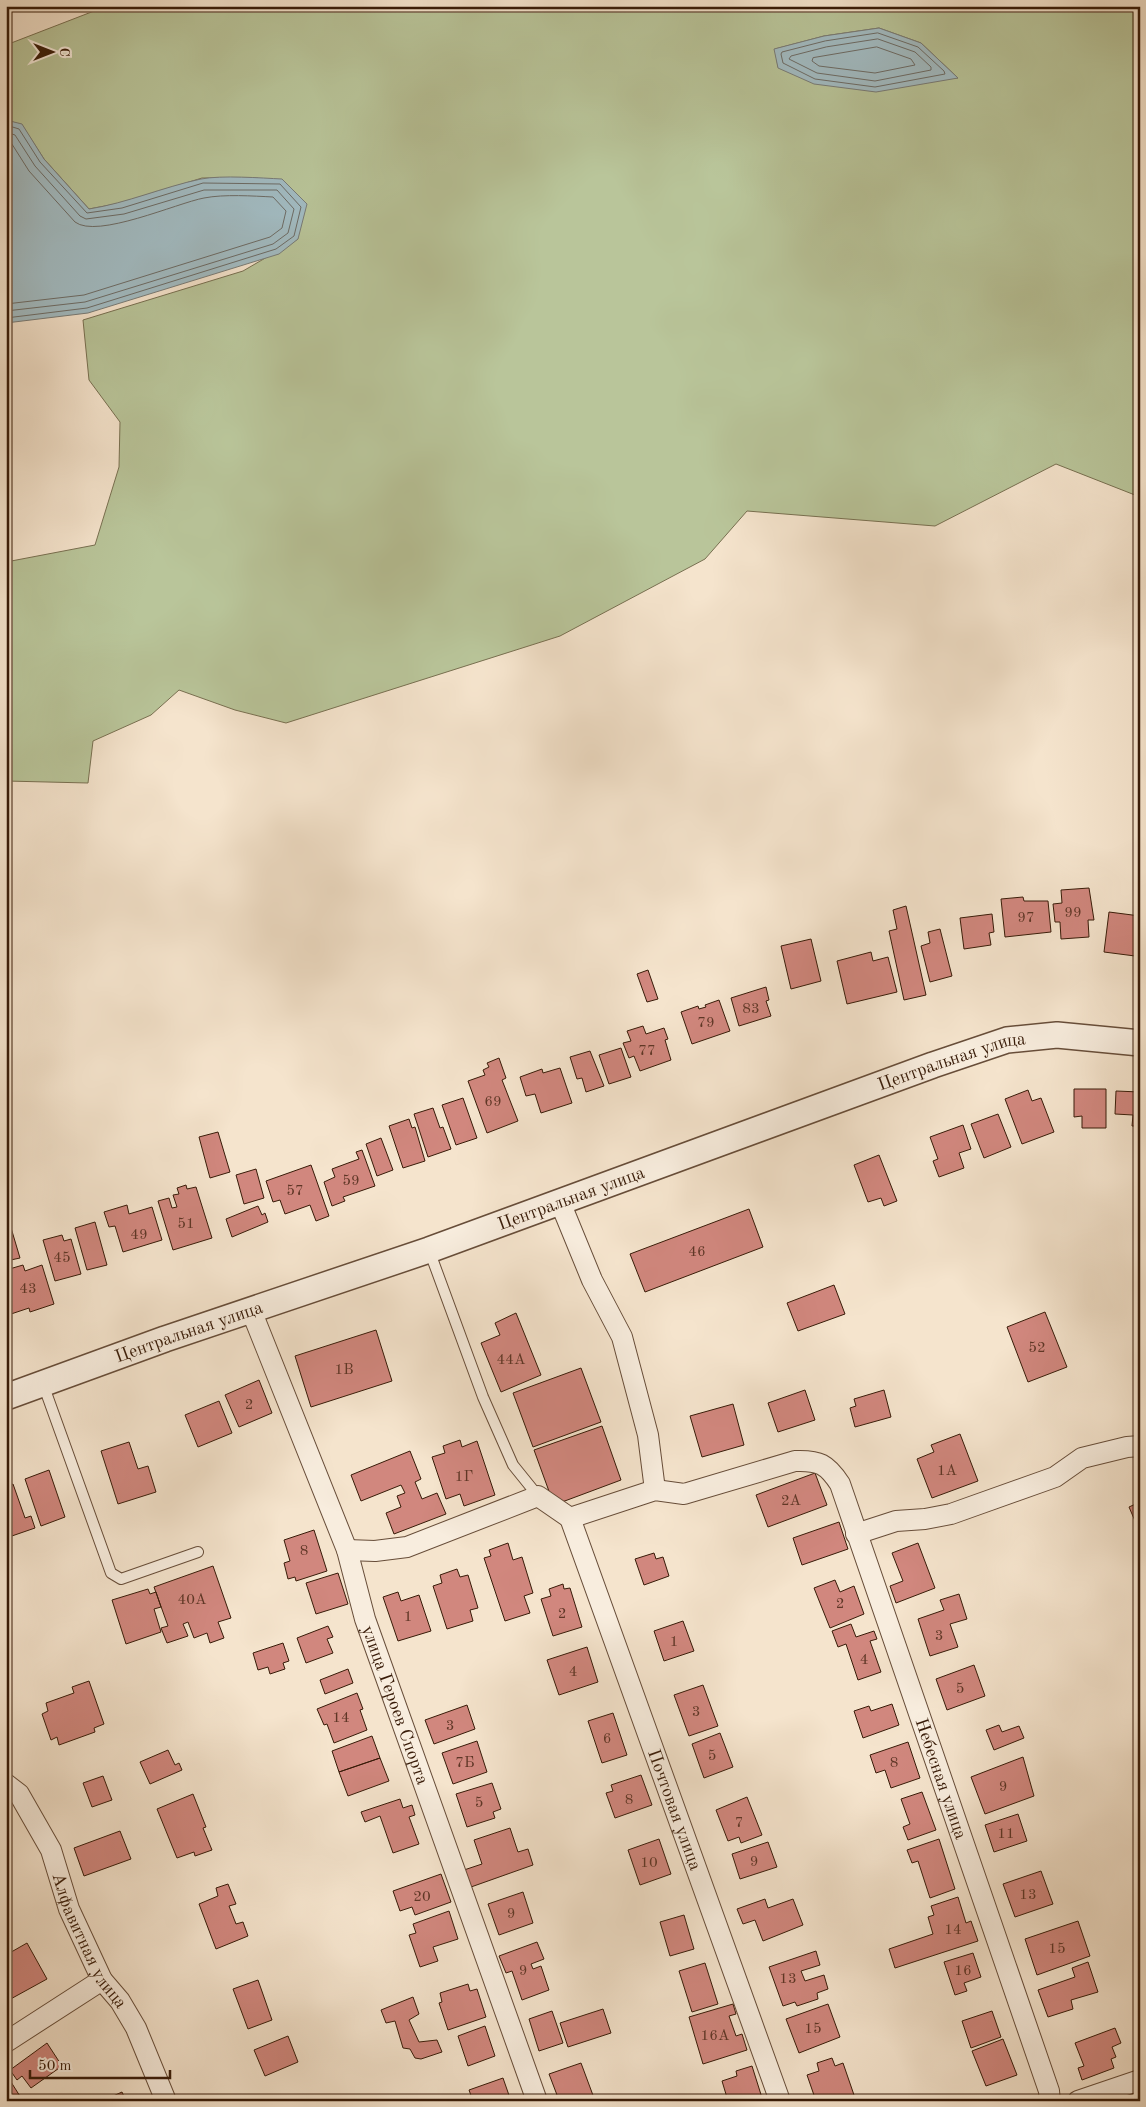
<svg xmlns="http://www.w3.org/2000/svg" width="1146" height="2107" viewBox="0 0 1146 2107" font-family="'Old Standard TT',serif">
<rect width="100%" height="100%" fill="#f5e4cd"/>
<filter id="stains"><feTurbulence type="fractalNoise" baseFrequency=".004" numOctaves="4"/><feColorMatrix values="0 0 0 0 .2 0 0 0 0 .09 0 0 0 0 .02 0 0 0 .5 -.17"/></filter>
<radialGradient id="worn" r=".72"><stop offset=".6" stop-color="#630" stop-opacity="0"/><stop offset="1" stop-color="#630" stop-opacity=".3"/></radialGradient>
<!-- green -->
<path fill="#b9c59a" stroke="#787051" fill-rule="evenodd" d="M107,6h1033v491l-84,-33 -121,62 -188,-15 -42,48 -145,77 -274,87 -51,-13 -56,-20 -28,25 -58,26 -5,42 -82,-2v-219l89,-17 24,-78 1,-45 -31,-42 -6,-60 160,-49 55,-32 -40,-61h-56l-81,25 -32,6 -45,-50 -22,-34 -16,-5v-75zM879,28l42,15 37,35 -180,-11 -3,-18 49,-13z"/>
<!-- water -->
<path fill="#a2bcc3" stroke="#787c78" d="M879,28l42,15 37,35 -82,14 -62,-8 -36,-16 -4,-19 50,-13z
M6,120l16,4 22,35 45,50c38,-6 74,-22 112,-30 21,-4 60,-1 81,0l25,25 -9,35 -19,15 -191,59 -82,10z"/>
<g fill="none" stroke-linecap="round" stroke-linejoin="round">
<!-- shore -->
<path stroke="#6d6c66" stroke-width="1" d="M878,33l40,14 26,24 1,3 -70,13 -60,-8 -32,-16 -2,-9 1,-2 43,-11z
M878,39l37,13 16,15v3l-56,11 -58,-8 -28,-14 2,-3 35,-9z
M877,47l34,12 4,6 -40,8 -56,-7 -7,-5 1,-3z
M6,125l13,4 21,33 47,51 35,-5 81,-25 77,1 21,23 -7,29 -18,13 -189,59 -81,10
M6,132l9,3 20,31 45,50 6,3 38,-5 80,-24h73l17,19 -6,24 -15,11 -188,58 -79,9
M6,140l4,1 19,30 46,51c22,17 102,-19 129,-24 20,-4 49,-2 69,-1l13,14 -4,17 -12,9 -186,58 -78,9"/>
</g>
<!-- building -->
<path fill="#d1877e" stroke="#381b08" d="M1089,888l5,32h-6l1,17 -28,2 -1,-17h-5l-2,-18 9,-1 -1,-13z
M1023,897l1,4h24l3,31 -46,5 -4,-38z
M906,906l20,89 -22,5 -15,-69 8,-2 -4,-19z
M1109,912l31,4v18h-2l-3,22 -31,-4z
M992,914l2,18 -5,1 2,12 -27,4 -4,-31z
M940,929l12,47 -22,6 -9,-36 9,-3 -2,-11z
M811,939l10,42 -30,8 -10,-43z
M871,952l2,9 15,-4 9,35 -50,12 -10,-43z
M648,970l10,29 -11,3 -10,-28z
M766,987l3,13 -3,1 5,15 -32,10 -8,-28z
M719,1000l11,31 -38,13 -11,-32 17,-6 1,3 7,-2 -1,-2z
M643,1026l3,8 18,-6 4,11 -3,1 6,20 -31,11 -6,-15 -5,2 -6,-15 8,-2 -4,-10z
M621,1048l10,29 -22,7 -10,-29z
M590,1051l14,35 -18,6 -4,-14 -5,1 -7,-22z
M499,1058l7,20 -4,2 16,41 -31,12 -19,-52 17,-6 -2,-5 6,-3 -2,-4z
M560,1068l12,35 -31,10 -6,-19 -9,2 -6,-19 22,-8 1,4z
M1074,1089h32v39h-24v-12l-8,1z
M1028,1090l4,11 9,-3 13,34 -32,12 -17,-45z
M1116,1091l24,1v34h-8l1,-11 -18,-1z
M463,1098l14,40 -21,7 -14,-40z
M433,1108l7,20 3,-1 8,22 -23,8 -14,-43z
M998,1114l13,33 -27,11 -13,-34z
M409,1119l3,9 3,-1 10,34 -22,7 -14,-42z
M963,1125l8,24 -12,4 5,15 -25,9 -6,-16 5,-2 -8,-22z
M218,1132l12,40 -20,6 -11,-41z
M381,1138l12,32 -16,6 -11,-32z
M362,1150l13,36 -32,11 2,4 -13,5 -8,-24 11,-5 -3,-8 27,-10 -3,-7z
M879,1155l18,46 -13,5 -3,-8 -13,4 -14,-37z
M311,1165l18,51 -13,5 -6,-16 -25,9 -5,-14 -7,2 -7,-21z
M256,1169l8,29 -20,6 -8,-29z
M186,1185l1,4 9,-2 16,51 -39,12 -15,-49 11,-3 3,10 5,-1 -4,-12 6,-1 -2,-6z
M127,1205l2,9 23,-7 10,33 -39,12 -8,-26 -6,1 -5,-15z
M258,1206l4,9 3,-2 3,9 -36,15 -6,-18z
M749,1209l14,38 -118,45 -15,-38z
M6,1211l14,47 -14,3z
M95,1222l12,43 -20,5 -12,-42z
M62,1235l2,6 7,-2 10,35 -26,7 -12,-41z
M23,1265l2,6 17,-6 12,39 -24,8 -1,-4 -21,7 -2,-45z
M834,1285l11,29 -47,17 -11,-28z
M1045,1312l22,55 -39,15 -21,-55z
M516,1313l25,62 -40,17 -20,-49 19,-8 -5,-12z
M376,1330l16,51 -81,26 -16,-51z
M581,1368l20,54 -68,25 -20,-54z
M259,1380l13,33 -33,14 -14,-32z
M805,1390l10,30 -37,12 -10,-29z
M884,1390l7,27 -36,10 -5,-19 6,-2 -2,-7z
M219,1401l13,32 -34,14 -13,-32z
M733,1404l11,41 -42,12 -12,-41z
M602,1426l19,54 -67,25 -20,-55z
M960,1434l18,47 -46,17 -15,-39 17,-7 -3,-7z
M460,1440l2,7 15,-6 18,54 -31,11 -4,-12 -14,5 -14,-42 13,-4 -2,-7z
M129,1442l9,27 10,-3 8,26 -38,12 -17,-53z
M410,1451l11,28 -6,3 7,17 15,-6 9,21 -52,20 -8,-21 15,-6 -4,-11 8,-3 -4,-8 -40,16 -10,-26z
M49,1470l16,47 -24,9 -16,-47z
M815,1473l12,32 -59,22 -12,-32z
M13,1484l12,34 6,-2 4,12 -29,10v-51z
M1140,1502v16l-5,3 -6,-14z
M839,1522l9,27 -46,16 -9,-27z
M314,1530l13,41 -31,10 -1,-4 -7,2 -4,-16 6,-2 -6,-21z
M508,1543l5,17 9,-3 11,36 -9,3 6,17 -25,8 -21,-63 7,-2 -2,-6z
M918,1543l17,45 -39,15 -6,-17 13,-5 -11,-28z
M654,1553l2,6 7,-2 6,19 -25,9 -9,-26z
M213,1566l18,52 -13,4 6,16 -14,5 -3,-10 -13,5 -6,-16 -5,2 5,12 -21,7 -6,-15 7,-2 -14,-39z
M457,1569l3,8 8,-2 10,33 -8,2 3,11 -26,8 -14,-43 9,-3 -2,-8z
M338,1573l10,31 -32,10 -10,-31z
M835,1580l5,12 14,-6 10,28 -34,14 -16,-40z
M563,1584l1,5 6,-1 12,39 -29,9 -12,-37 10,-3 -2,-7z
M148,1589l2,5 6,-2 5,15 -7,2 7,23 -35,12 -14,-44z
M398,1592l3,9 18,-6 12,36 -33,10 -15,-44z
M959,1594l8,25 -17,5 8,23 -28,9 -12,-37 26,-9 -4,-10z
M683,1621l11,30 -30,10 -10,-30z
M851,1624l5,13 18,-6 3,8 -7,2 11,31 -23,8 -12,-36 -8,3 -6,-16z
M328,1626l5,11 -6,2 6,14 -27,10 -9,-25z
M283,1643l6,18 -6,2 2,6 -15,5 -2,-7 -10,3 -5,-17z
M587,1647l11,35 -39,13 -12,-35z
M974,1665l11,31 -38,14 -11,-31z
M348,1669l5,14 -28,11 -5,-14z
M89,1681l15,43 -10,4 1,4 -36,13 -2,-8 -6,3 -9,-26 6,-3 -2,-8 28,-10 -2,-6z
M703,1685l15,41 -29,10 -15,-41z
M357,1693l6,16 -3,1 7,20 -33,13 -7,-19 -3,1 -7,-16z
M892,1704l7,21 -36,13 -9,-27 15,-5 2,5z
M467,1705l8,24 -41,15 -9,-24z
M613,1713l14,42 -25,8 -14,-42z
M999,1725l3,7 17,-6 5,12 -30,12 -8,-20z
M720,1733l13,34 -29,11 -12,-34z
M372,1736l8,22 -41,14 -7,-21z
M477,1741l10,31 -34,12 -11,-31z
M908,1742l12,36 -29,10 -6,-18 -9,3 -6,-18z
M168,1750l7,15 4,-2 3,7 -32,14 -10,-22z
M1023,1757l11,39 -49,18 -14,-37z
M380,1758l9,23 -41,15 -9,-24z
M641,1775l11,30 -37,13 -9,-25 7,-2 -2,-6z
M103,1776l9,24 -20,7 -9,-24z
M492,1783l9,26 -8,3 2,6 -28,9 -11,-33z
M922,1792l14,38 -28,10 -5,-13 7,-3 -9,-25z
M193,1794l13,33 -3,1 9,22 -17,6 -1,-4 -17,6 -20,-49z
M747,1797l15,38 -21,8 -2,-6 -11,4 -12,-31z
M400,1799l3,9 9,-3 3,10 -6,2 10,27 -26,9 -13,-37 -15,6 -4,-10z
M1018,1814l9,27 -33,11 -9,-27z
M510,1828l8,24 10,-3 5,16 -62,22 -7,-17 18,-6 -8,-24z
M120,1831l11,28 -47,17 -10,-28z
M659,1839l12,35 -31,11 -12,-35z
M939,1839l16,50 -25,9 -12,-37 -6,2 -5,-13z
M768,1842l9,25 -37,12 -8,-25z
M1041,1871l12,33 -38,13 -12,-33z
M441,1874l10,28 -36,13 -3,-8 -12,4 -7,-20z
M228,1884l8,20 -7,2 7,18 7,-2 5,14 -32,13 -17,-45 19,-8 -2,-8z
M523,1892l10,31 -34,12 -11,-31z
M958,1897l8,26 5,-2 7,20 -83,27 -6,-19 44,-15 -5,-17 6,-2 -3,-9z
M765,1899l3,9 25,-9 10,26 -40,16 -8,-21 -12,4 -6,-15z
M449,1911l9,28 -25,8 5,14 -18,6 -11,-32 7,-2 -3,-9z
M684,1915l10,34 -24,7 -10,-34z
M1078,1921l12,35 -53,19 -12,-36z
M537,1942l7,17 -13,5 2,5 8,-3 8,24 -27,10 -10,-29 -6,2 -7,-17z
M27,1943l20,36 -40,22 -1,-46z
M816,1951l4,14 -19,6 4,10 19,-6 4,14 -11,4 1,6 -21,7 -2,-4 -12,4 -14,-39z
M973,1953l8,24 -17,6 3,8 -12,4 -11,-33z
M1088,1962l10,30 -27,8 2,9 -25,8 -10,-27 37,-13 -3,-9z
M705,1963l13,41 -26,8 -13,-41z
M258,1980l14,40 -24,9 -15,-40z
M468,1984l2,7 7,-2 9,28 -38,13 -9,-27 3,-1 -2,-9z
M413,1997l6,17 -10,6 10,22 18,-2 5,12 -21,7 -6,-1 -5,-9 -7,-1 -8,-27 -9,2 -5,-13z
M733,2004l3,10 -7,2 7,20 6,-2 5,16 -44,14 -14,-47z
M828,2004l12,33 -41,16 -13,-34z
M603,2009l8,24 -43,14 -8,-24z
M552,2011l11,32 -24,8 -10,-32z
M992,2011l9,26 -30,11 -9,-27z
M485,2026l10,30 -27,10 -10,-30z
M1115,2028l6,15 -9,4 4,10 -5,2 3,9 -32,12 -4,-12 6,-2 -9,-23z
M288,2036l10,26 -33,14 -11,-26z
M1003,2039l14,36 -31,11 -14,-35z
M47,2043l15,23 -31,22 -9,-12 -5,4 -7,-10z
M832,2058l3,8 8,-3 11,32 -16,6h-22l-9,-26 12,-4 -2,-8z
M581,2063l13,35 -6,3h-36l-1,-4 6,-2 -8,-21z
M752,2066l11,35h-35l-6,-20 15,-5 -1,-5z
M6,2074l17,27h-17z
M503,2078l8,23h-38l-4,-11z
M122,2092l4,9h-24z"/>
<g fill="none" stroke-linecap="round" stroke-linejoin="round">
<!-- service casing -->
<g stroke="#674d39" stroke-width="12">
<path id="service" d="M429,1250l54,147 30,68 25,31
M43,1384l68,189 10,6 77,-27"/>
</g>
<!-- minor casing -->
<g stroke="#674d39" stroke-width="22">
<g id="minor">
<path d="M560,1202l32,78 30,57 26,98 7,55"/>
<path id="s1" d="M251,1310l96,240 18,69 172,482"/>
<path id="s2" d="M570,1518l210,583"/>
<path d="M856,1534l40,-13 29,-2 26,-5 104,-37 27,-19 45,-11 13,-1"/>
<path id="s3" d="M347,1550l28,1 32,-4 131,-51 32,22 85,-28 29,4 111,-33c24,-1 32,3 45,23l209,607 1,10"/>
<path id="s4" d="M6,1784l13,10 32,56 18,59 33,71 18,21 16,27 30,73"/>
<path d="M6,2042l96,-62"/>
<path d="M1078,2101l62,-21"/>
</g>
</g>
<!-- tertiary casing -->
<g stroke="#674d39" stroke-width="28">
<g id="tertiary">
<path id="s5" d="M6,1397l159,-58 264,-89 504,-185 74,-25 50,-5 83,8"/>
</g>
</g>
<!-- service -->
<use href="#service" stroke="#f8edde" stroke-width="10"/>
<!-- minor -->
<use href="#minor" stroke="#f8edde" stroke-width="20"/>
<!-- tertiary -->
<use href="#tertiary" stroke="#f8edde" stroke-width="25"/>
</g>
<g text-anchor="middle" stroke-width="5" stroke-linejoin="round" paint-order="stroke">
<!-- number labels -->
<g font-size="15" fill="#5e3626">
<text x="1073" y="917">99</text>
<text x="1026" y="922">97</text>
<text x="751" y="1013">83</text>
<text x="706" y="1027">79</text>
<text x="647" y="1055">77</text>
<text x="493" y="1106">69</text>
<text x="351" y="1185">59</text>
<text x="295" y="1195">57</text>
<text x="186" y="1228">51</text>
<text x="139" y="1239">49</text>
<text x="697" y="1256">46</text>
<text x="62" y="1262">45</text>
<text x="28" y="1293">43</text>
<text x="1037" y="1352">52</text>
<text x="511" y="1364">44А</text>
<text x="344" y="1374">1В</text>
<text x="249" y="1409">2</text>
<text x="947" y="1475">1А</text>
<text x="464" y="1481">1Г</text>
<text x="791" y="1505">2А</text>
<text x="304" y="1555">8</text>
<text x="192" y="1604">40А</text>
<text x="840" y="1608">2</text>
<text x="562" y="1618">2</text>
<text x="408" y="1621">1</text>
<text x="939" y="1640">3</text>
<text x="674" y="1646">1</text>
<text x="864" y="1664">4</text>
<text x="573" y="1676">4</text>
<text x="960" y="1693">5</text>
<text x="696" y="1716">3</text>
<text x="341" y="1722">14</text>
<text x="450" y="1730">3</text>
<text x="607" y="1743">6</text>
<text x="712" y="1760">5</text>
<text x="465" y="1767">7Б</text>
<text x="894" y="1767">8</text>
<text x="1003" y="1791">9</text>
<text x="629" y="1804">8</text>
<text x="479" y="1807">5</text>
<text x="739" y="1827">7</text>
<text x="1006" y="1838">11</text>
<text x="754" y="1866">9</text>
<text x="649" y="1867">10</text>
<text x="1028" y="1899">13</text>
<text x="422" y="1901">20</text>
<text x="511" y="1918">9</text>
<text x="953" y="1934">14</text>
<text x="1057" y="1953">15</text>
<text x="523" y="1975">9</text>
<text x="963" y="1975">16</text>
<text x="788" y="1983">13</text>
<text x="813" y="2033">15</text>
<text x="715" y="2040">16А</text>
</g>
<!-- street labels -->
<g font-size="18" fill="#381b08" stroke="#f8edde">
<text dy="6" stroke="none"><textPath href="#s5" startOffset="1004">Центральная улица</textPath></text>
<text dy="6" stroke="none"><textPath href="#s5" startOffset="599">Центральная улица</textPath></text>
<text dy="6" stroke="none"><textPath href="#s5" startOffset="194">Центральная улица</textPath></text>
<text dy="6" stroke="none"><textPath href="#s1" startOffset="421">улица Героев Спорта</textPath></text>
<text dy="6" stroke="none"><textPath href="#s3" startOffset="840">Небесная улица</textPath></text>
<text dy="6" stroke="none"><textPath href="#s2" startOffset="310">Почтовая улица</textPath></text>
<text dy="6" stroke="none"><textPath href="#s4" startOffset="180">Алфавитная улица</textPath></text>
</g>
</g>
<!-- margin -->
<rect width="1146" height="2107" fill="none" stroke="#f5e4cd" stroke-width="25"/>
<rect x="8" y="8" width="1131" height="2092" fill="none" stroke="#381b08" stroke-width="2.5"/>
<rect x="12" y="12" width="1121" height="2082" fill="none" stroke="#381b08"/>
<!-- north arrow -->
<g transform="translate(52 52) rotate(90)" stroke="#f8edde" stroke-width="4" paint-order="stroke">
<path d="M0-4L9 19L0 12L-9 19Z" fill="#381b08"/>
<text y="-8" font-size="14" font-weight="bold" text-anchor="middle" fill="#381b08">С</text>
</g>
<!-- scale -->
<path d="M30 2070v8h140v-8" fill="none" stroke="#381b08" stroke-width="2.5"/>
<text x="38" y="2070" font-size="15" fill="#381b08" stroke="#f8edde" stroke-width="4" paint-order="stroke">50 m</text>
<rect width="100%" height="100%" filter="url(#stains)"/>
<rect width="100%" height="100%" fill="url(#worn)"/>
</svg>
